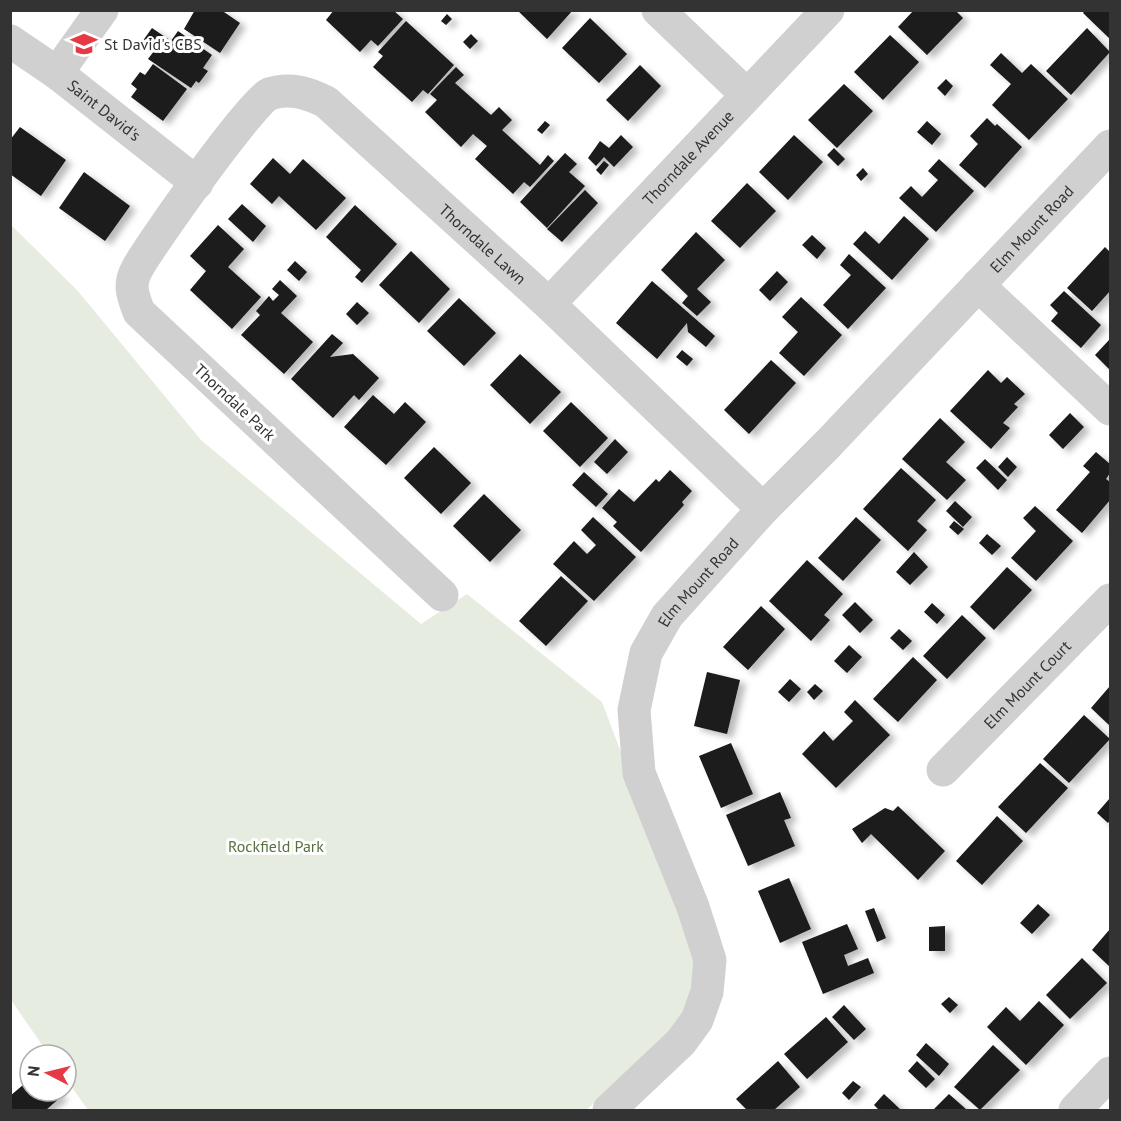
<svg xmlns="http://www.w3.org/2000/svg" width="1121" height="1121" viewBox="0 0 1121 1121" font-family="'PT Sans',sans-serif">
<defs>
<filter id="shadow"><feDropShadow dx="6" dy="4" stdDeviation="3" flood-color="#0004"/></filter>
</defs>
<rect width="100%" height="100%" fill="#fff"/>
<!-- green -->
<path fill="#e6ecdf" d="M10,224l67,66 124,150 220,184 46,-30 135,108 92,244 3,46 -22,43 -89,75h-498l-22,-31v-24h-17l-38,-55z"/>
<!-- building -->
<path fill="#1a1a1a" filter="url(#shadow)" d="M195,10h26l19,13 -20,30 -36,-24z
M334,10h59l10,9 -25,27 -7,-6 -11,12 -34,-32z
M517,10h56l-26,29z
M914,10h41l8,8 -36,37 -29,-28z
M1085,10h25v29l-27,-26z
M447,14l5,5 -6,6 -5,-4z
M590,18l37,36 -28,29 -37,-35z
M406,21l48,44 -26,29 -5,-4 -11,12 -39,-35 10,-11 -5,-4z
M152,28l19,13 7,-10 34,24 -9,13 5,3 -9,12 -3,-2 -5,7 -43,-29 6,-8 -12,-9z
M1087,28l23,24 -39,43 -25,-24z
M471,34l7,7 -8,8 -7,-7z
M890,35l29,27 -36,38 -29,-28z
M1001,53l21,20 9,-9 37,35 -39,41 -37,-35 19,-21 -21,-19z
M153,64l34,25 -24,32 -32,-24 6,-8 -6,-5 9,-12 5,3z
M640,65l21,21 -33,35 -22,-21z
M456,67l8,8 -9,8 36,32 8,-8 13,13 -10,10 38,35 8,-10 6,6 -24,26 -6,-5 -11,12 -38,-35 12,-13 -14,-12 -12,13 -36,-35 12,-12 -7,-6z
M946,79l7,7 -8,10 -8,-8z
M844,84l29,27 -36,37 -29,-28z
M987,118l8,8 2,-2 25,23 -37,41 -26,-23 19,-21 -8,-8z
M545,121l5,4 -8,9 -5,-4z
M927,121l14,13 -9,11 -15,-13z
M20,127l46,33 -25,36 -31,-22v-34z
M621,135l12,12 -19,20 -10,-10 -8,9 -8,-8 12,-17 9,7z
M794,135l29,27 -35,38 -29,-28z
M834,148l11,11 -7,7 -11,-11z
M565,153l12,11 -8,8 16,14 -38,42 -27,-26z
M273,158l17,16 13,-15 43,39 -30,32 -37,-34 -7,8 -22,-20z
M939,159l35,32 -38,41 -37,-34 12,-12 11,11 16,-17 -10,-9z
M604,161l5,4 -8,10 -5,-5z
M863,168l5,6 -7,7 -5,-6z
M84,172l46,34 -25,35 -46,-33z
M747,183l29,28 -36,37 -29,-27z
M585,190l13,13 -36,39 -15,-13z
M242,204l24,22 -13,16 -25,-23z
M355,205l42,39 -35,39 -7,-6 6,-7 -35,-33z
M904,216l25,23 -37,41 -39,-36 12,-13 14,13z
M218,225l26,24 -16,18 33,30 -29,32 -42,-39 16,-19 -16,-15z
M696,232l29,28 -28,29 14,13 -14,14 -15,-13 6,-7 -27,-26z
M812,235l14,13 -9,11 -15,-14z
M1105,247l5,5v39l-18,20 -25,-23z
M411,251l39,38 -31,34 -40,-38z
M849,254l37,34 -38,41 -25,-24 28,-30 -11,-10z
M295,261l12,11 -8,9 -12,-11z
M777,271l11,11 -18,19 -11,-11z
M280,280l17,16 -16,17 32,29 -29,32 -43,-39 19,-20 -4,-4 13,-15 4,5 6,-6 -7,-6z
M652,281l63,55 -9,11 -18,-15 -1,-9 -30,36 -41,-36z
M1064,291l37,34 -20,23 -30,-27 7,-8 -8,-8z
M801,297l41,38 -38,41 -25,-23 19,-21 -16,-15z
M459,298l37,35 -32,33 -37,-35z
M357,302l12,11 -12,12 -11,-11z
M332,334l11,9 -13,14 23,-3 26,24 -20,22 -5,-5 -21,23 -42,-39z
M1110,339v31l-15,-15z
M682,350l11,9 -6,7 -11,-9z
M520,354l41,38 -31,32 -40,-39z
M771,360l25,23 -47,51 -25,-24z
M988,370l13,13 6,-6 18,17 -11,10 4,3 -15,16 7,5 -19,21 -41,-38z
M373,395l21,19 11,-12 21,20 -40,43 -42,-38z
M571,402l37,36 -28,29 -37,-36z
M1070,413l14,14 -21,22 -14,-14z
M940,418l25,24 -19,20 20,18 -19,20 -45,-41z
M615,439l13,13 -21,22 -13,-12z
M434,447l37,36 -30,31 -37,-36z
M1096,452l14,12v9l-4,6 4,3v18l-28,33 -26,-23 34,-38 -7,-6z
M1007,457l10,10 -9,10 -10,-10z
M985,459l22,21 -9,10 -22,-22z
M901,468l35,32 -19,21 10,9 -19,21 -45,-42z
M670,470l22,21 -10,11 2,3 -43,47 -28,-26 4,-4 -15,-14 17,-19 15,13 22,-23 3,3z
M584,472l24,22 -12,13 -24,-22z
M484,494l37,36 -31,32 -37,-36z
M955,501l17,16 -9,10 -17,-16z
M1035,506l38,35 -37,40 -25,-23 25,-27 -13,-13z
M593,517l43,40 -42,44 -41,-37 21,-23 13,13 9,-9 -15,-15z
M856,517l25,23 -38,41 -25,-23z
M954,521l10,8 -6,6 -9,-8z
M987,534l14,12 -9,9 -13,-12z
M914,552l14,15 -18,18 -14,-13z
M807,560l36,34 -19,21 6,5 -19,21 -42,-40z
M1007,567l25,23 -38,40 -24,-23z
M561,576l27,25 -42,45 -27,-25z
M855,602l18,18 -13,13 -18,-18z
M932,603l13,12 -8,9 -13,-12z
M761,606l24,23 -37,41 -25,-23z
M962,615l24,23 -39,41 -24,-23z
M899,629l13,12 -9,9 -13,-12z
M849,645l13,12 -15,16 -13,-12z
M913,657l24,23 -39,42 -25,-23z
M707,672l33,8 -13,54 -33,-8z
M790,679l11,10 -12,13 -11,-10z
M815,684l8,7 -9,9 -7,-8z
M1110,686v40l-19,-18z
M855,700l35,35 -54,53 -34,-34 22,-23 9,10 20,-20 -9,-9z
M1084,715l26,24 -41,44 -26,-24z
M731,743l22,51 -32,14 -22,-52z
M1040,763l28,25 -42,45 -28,-26z
M780,792l11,26 -7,2 11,26 -47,20 -22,-51z
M1110,798v22l-2,3 -11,-10z
M898,806l47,45 -27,29 -47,-46 -9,9 -10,-14 33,-21 8,3z
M997,816l26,25 -41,44 -26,-24z
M789,878l22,51 -31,14 -22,-52z
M1038,904l12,11 -18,19 -12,-11z
M874,908l12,30 -9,4 -12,-31z
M847,924l11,25 -14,6 4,11 20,-8 6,15 -51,21 -21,-52z
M945,926v25h-16v-24z
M1110,929v38l-18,-17z
M1082,958l25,25 -37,36 -24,-24z
M949,997l9,8 -8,8 -9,-9z
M1039,1001l25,24 -38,40 -39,-38 19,-20 14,14z
M844,1005l22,24 -12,11 -22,-23z
M826,1017l22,25 -41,37 -23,-25z
M926,1043l23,21 -10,12 -23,-21z
M993,1045l27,25 -40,40 -26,-23z
M778,1061l22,26 -26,23h-27l-11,-11z
M917,1061l18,18 -9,9 -18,-17z
M30,1079v12h27l5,5 -16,14h-36v-14z
M853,1081l8,6 -12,13 -7,-7z
M884,1094l17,16h-22l-5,-5z
M949,1094l18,16h-34z"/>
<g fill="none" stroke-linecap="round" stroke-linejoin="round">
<!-- minor -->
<g stroke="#d0d0d0" stroke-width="33">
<path d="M658,10l89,85"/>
<path id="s1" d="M10,41l47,32 140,110"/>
<path d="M57,73l45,-63"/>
<path d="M978,285l132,124"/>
<path id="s2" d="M549,304l279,-294"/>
<path id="s3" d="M442,595l-303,-283c-6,-16 -11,-27 -2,-43 12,-23 116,-169 132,-175 21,-7 39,-1 57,8l223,202 214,205"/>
<path id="s4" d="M943,770l167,-170"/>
<path id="s5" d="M609,1110l72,-68 16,-22 10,-28 3,-32 -17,-53 -54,-134 -5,-63 12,-57 21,-37 96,-107 65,-65 282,-298"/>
<path d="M1075,1110l35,-37"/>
</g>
</g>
<!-- icons -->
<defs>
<g id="school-bare" transform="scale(2.07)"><path d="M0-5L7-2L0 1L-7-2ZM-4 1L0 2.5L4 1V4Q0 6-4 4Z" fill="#e63946" stroke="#fff" stroke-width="2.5" paint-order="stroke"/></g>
</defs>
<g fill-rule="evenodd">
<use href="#school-bare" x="84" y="44"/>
</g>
<g text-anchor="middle" stroke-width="6" stroke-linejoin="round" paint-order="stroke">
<!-- poi labels -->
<g font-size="16" fill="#333" stroke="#fff" text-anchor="start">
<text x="104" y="50">St David's CBS</text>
</g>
<!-- street labels -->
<g font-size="16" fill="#333" stroke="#fff">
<text dy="6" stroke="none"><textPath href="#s1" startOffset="117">Saint David's</textPath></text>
<text dy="6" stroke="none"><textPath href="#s2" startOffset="202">Thorndale Avenue</textPath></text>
<text dy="6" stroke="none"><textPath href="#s5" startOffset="1084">Elm Mount Road</textPath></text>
<text dy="6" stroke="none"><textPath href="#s3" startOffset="950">Thorndale Lawn</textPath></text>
<text transform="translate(235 402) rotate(43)" y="6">Thorndale Park</text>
<text dy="6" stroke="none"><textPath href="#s5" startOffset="598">Elm Mount Road</textPath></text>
<text dy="6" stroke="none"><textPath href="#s4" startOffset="120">Elm Mount Court</textPath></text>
</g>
<!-- park labels -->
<g font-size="16" fill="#56703f" stroke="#fff">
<text x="276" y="852">Rockfield Park</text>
</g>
</g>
<!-- border -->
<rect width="1121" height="1121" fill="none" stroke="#333333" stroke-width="24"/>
<!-- north arrow -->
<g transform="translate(48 1073) rotate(277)"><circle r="28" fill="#ffffff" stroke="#adadad" stroke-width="1.5"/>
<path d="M0-4.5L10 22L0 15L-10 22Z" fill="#e63946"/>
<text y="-9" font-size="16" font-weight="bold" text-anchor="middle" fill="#333333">N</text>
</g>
</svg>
